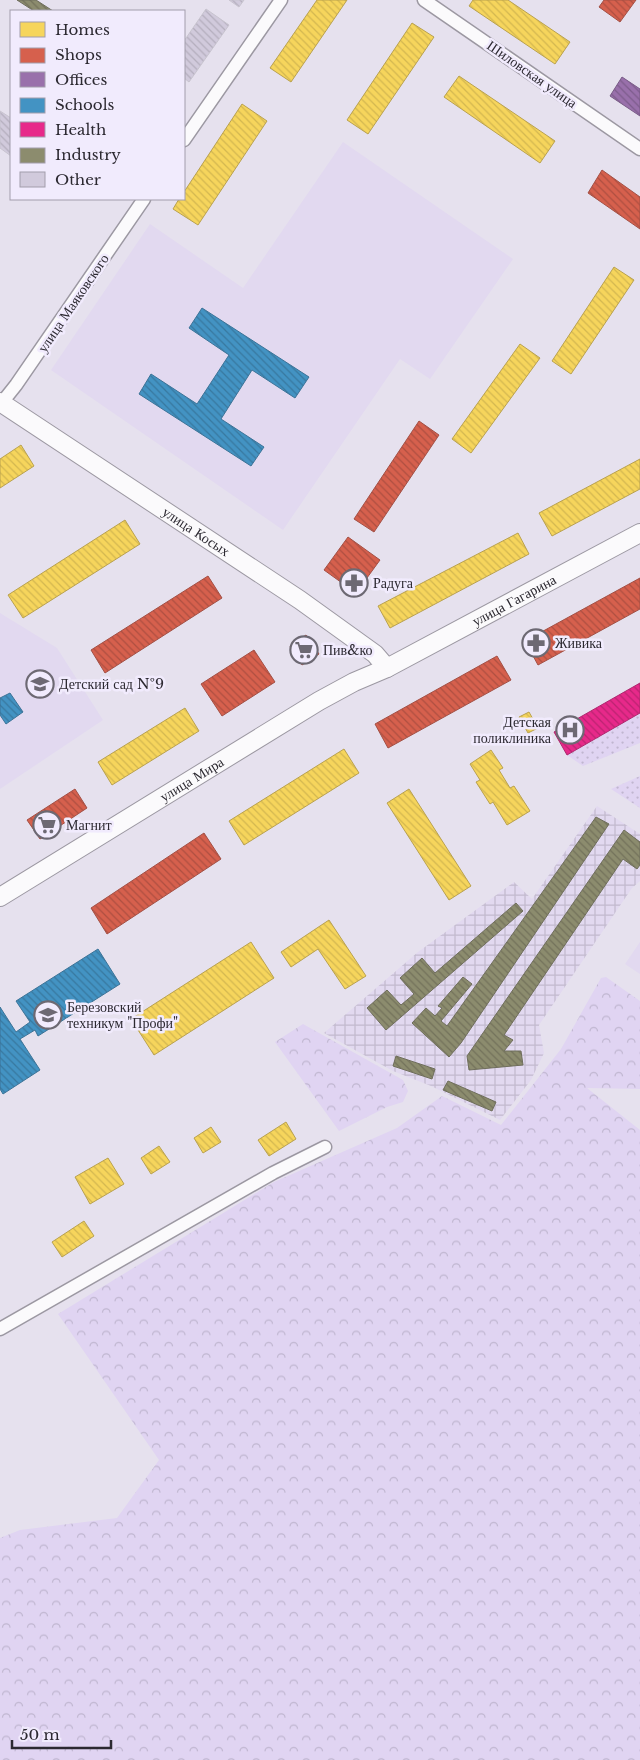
<svg xmlns="http://www.w3.org/2000/svg" width="640" height="1760" viewBox="0 0 640 1760" font-family="'Libre Baskerville',serif">
<defs>
<pattern id="industrial-grid" width="8" height="8" patternUnits="userSpaceOnUse" patternTransform="scale(1.25)"><rect width="8" height="8" fill="#e2d9f0"/><path d="M0 4h8M4 0v8" fill="none" stroke="#c2bace"/></pattern>
<pattern id="grass-dots" width="8" height="8" patternUnits="userSpaceOnUse" patternTransform="scale(1.25)"><rect width="8" height="8" fill="#e0d4f2"/><path d="M2 2h.1M6 6h.1" fill="none" stroke="#c0b6d0" stroke-width="1.8" stroke-linecap="round"/></pattern>
<pattern id="forest-crowns" width="20" height="18" patternUnits="userSpaceOnUse" patternTransform="scale(1.25)"><rect width="20" height="18" fill="#e0d4f2"/><path d="M2 6a3 3 0 1 1 6 0M12 15a3 3 0 1 1 6 0" fill="none" stroke="#c0b6d0"/></pattern>
<pattern id="homes-back-hatch" width="6" height="6" patternUnits="userSpaceOnUse" patternTransform="scale(1.25)"><rect width="6" height="6" fill="#f6d55c"/><path d="M-1 5l2 2M0 0l6 6M5-1l2 2" fill="none" stroke="#d3b750"/></pattern>
<pattern id="shops-back-hatch" width="6" height="6" patternUnits="userSpaceOnUse" patternTransform="scale(1.25)"><rect width="6" height="6" fill="#d6604d"/><path d="M-1 5l2 2M0 0l6 6M5-1l2 2" fill="none" stroke="#ae4f41"/></pattern>
<pattern id="offices-back-hatch" width="6" height="6" patternUnits="userSpaceOnUse" patternTransform="scale(1.25)"><rect width="6" height="6" fill="#9970ab"/><path d="M-1 5l2 2M0 0l6 6M5-1l2 2" fill="none" stroke="#7d5c8c"/></pattern>
<pattern id="schools-back-hatch" width="6" height="6" patternUnits="userSpaceOnUse" patternTransform="scale(1.25)"><rect width="6" height="6" fill="#4393c3"/><path d="M-1 5l2 2M0 0l6 6M5-1l2 2" fill="none" stroke="#38789f"/></pattern>
<pattern id="health-back-hatch" width="6" height="6" patternUnits="userSpaceOnUse" patternTransform="scale(1.25)"><rect width="6" height="6" fill="#e7298a"/><path d="M-1 5l2 2M0 0l6 6M5-1l2 2" fill="none" stroke="#bb2371"/></pattern>
<pattern id="industry-back-hatch" width="6" height="6" patternUnits="userSpaceOnUse" patternTransform="scale(1.25)"><rect width="6" height="6" fill="#8c8c6e"/><path d="M-1 5l2 2M0 0l6 6M5-1l2 2" fill="none" stroke="#73725b"/></pattern>
<pattern id="building-back-hatch" width="6" height="6" patternUnits="userSpaceOnUse" patternTransform="scale(1.25)"><rect width="6" height="6" fill="#d1cadc"/><path d="M-1 5l2 2M0 0l6 6M5-1l2 2" fill="none" stroke="#b4aebd"/></pattern>
</defs>
<rect width="100%" height="100%" fill="#e6e1ee"/>
<!-- built -->
<path fill="#e2d9f0" d="M343,142l170,117 -83,120 -30,-20 -117,171 -232,-160 99,-146 93,64z
M0,613l57,35 46,72 -103,69z
M640,942v32l-15,-10z"/>
<!-- industrial -->
<path fill="url(#industrial-grid)" d="M597,806l43,28v47l-8,7 -93,137 5,28 -13,27 -31,40 -69,-34 -38,-15 -69,-38 94,-81 96,-70 18,17z"/>
<!-- grass -->
<path fill="url(#grass-dots)" d="M640,713v30l-57,23 -16,-11z
M640,776v32l-29,-19z"/>
<!-- forest -->
<path fill="url(#forest-crowns)" d="M606,977l34,24v88l-53,-1 53,42v630h-640v-222l20,-8 97,-12 42,-58 -101,-146 216,-132 123,-54 45,-32 59,29 60,-76 40,-71z
M303,1024l100,56 5,11 -5,11 -16,5 -48,24 -64,-89z"/>
<!-- homes -->
<path fill="url(#homes-back-hatch)" stroke="#b9a14f" d="M317,0h30l-56,82 -21,-14z
M473,0h35l62,42 -15,22 -86,-58z
M412,23l22,14 -66,97 -21,-14z
M459,76l96,65 -15,22 -96,-66z
M242,104l25,17 -69,104 -25,-16 6,-10h5v-7z
M614,267l20,13 -63,94 -19,-13z
M520,344l20,14 -69,95 -19,-14z
M21,445l13,21 -34,22v-29z
M640,459v30l-88,47 -13,-23z
M125,520l15,24 -117,74 -15,-23z
M518,533l11,21 -139,74 -12,-22z
M185,708l14,23 -87,54 -14,-23z
M529,712l9,16 -10,5 -9,-16z
M344,749l15,24 -115,72 -15,-24z
M491,750l12,18 -4,2 11,18 4,-2 16,25 -23,14 -14,-23 -3,2 -14,-22 4,-2 -10,-16z
M409,789l62,97 -22,14 -62,-97z
M329,920l37,56 -21,13 -27,-40 -27,18 -10,-15z
M251,942l23,36 -120,77 -23,-36z
M286,1122l10,17 -27,17 -11,-16z
M211,1127l10,15 -18,11 -9,-15z
M159,1146l11,16 -19,12 -10,-16z
M108,1158l16,26 -34,20 -15,-27z
M84,1221l10,15 -32,21 -10,-15z"/>
<!-- shops -->
<path fill="url(#shops-back-hatch)" stroke="#a35045" d="M604,0h32l-16,22 -21,-15z
M602,170l38,27v32l-52,-36z
M419,421l20,14 -65,97 -20,-13z
M348,537l32,23 -24,33 -32,-23z
M208,576l14,22 -117,75 -14,-23z
M640,578v31l-102,56 -13,-24z
M306,635l13,19 -17,11 -12,-19z
M254,650l21,32 -53,34 -21,-32z
M497,656l14,24 -123,68 -13,-24z
M75,789l12,19 -47,31 -13,-19z
M204,833l17,26 -114,75 -16,-26z"/>
<!-- offices -->
<path fill="url(#offices-back-hatch)" stroke="#785b86" d="M622,77l18,12v27l-30,-20z"/>
<!-- schools -->
<path fill="url(#schools-back-hatch)" stroke="#3c7397" d="M202,308l107,69 -14,21 -43,-28 -31,49 43,28 -13,19 -112,-72 12,-20 46,30 32,-49 -40,-27z
M10,693l13,19 -17,12 -6,-9v-17z
M98,949l22,35 -82,52 -3,-6 -15,9 20,31 -37,24 -3,-5v-82l16,25 14,-10 -14,-21z"/>
<!-- health -->
<path fill="url(#health-back-hatch)" stroke="#af296f" d="M640,683v30l-73,42 -13,-23z"/>
<!-- industry -->
<path fill="url(#industry-back-hatch)" stroke="#6f6e5c" d="M17,0h19l17,11h-19z
M596,817l13,7 -148,219 -12,14 -37,-34 14,-15 9,8 7,-8 -4,-2 25,-29 9,7 -31,37 6,5z
M624,830l16,12v23l-3,4 -14,-10 -119,176 9,5 -9,11h17l2,14 -54,5 -2,-14z
M516,903l7,8 -137,119 -19,-22 20,-18 14,15 13,-11 -14,-16 22,-20 13,15z
M396,1056l39,13 -3,10 -39,-13z
M448,1081l48,21 -4,9 -49,-21z"/>
<!-- building -->
<path fill="url(#building-back-hatch)" stroke="#c8c4cf" d="M229,0h15l-5,7z
M206,9l23,16 -40,57 -5,-4v-37z
M0,111l11,7v38l-11,-8z"/>
<g fill="none" stroke-linecap="round" stroke-linejoin="round">
<!-- street casing -->
<g stroke="#9c98a2" stroke-width="15">
<path id="street" d="M424,0l216,149
M184,140l97,-140
M0,405l16,-20 128,-186
M0,1329l273,-156 52,-26"/>
</g>
<!-- secondary casing -->
<g stroke="#9c98a2" stroke-width="20">
<g id="secondary">
<path id="s1" d="M0,402l300,198 75,54 12,14"/>
<path id="s2" d="M0,897l319,-196 35,-19 33,-14 253,-135"/>
</g>
</g>
<!-- street -->
<use href="#street" stroke="#fbfafc" stroke-width="12"/>
<!-- secondary -->
<use href="#secondary" stroke="#fbfafc" stroke-width="18"/>
</g>
<!-- icons -->
<defs>
<g id="pharmacy-ring" transform="scale(1.4375)"><circle r="9.5" fill="#f1ebfd" stroke="#6d6973" stroke-width="1.5"/><path d="M-2-6h4v4h4v4h-4v4h-4v-4h-4v-4h4Z" fill="#6d6973"/></g>
<g id="supermarket-ring" transform="scale(1.4375)"><circle r="9.5" fill="#f1ebfd" stroke="#6d6973" stroke-width="1.5"/><path d="M-6-5.5h2.5l.6 2H6L4.5 2H-2.5L-4.4-4H-6ZM-1.5 3.2a1.3 1.3 0 1 0 .1 0ZM3 3.2a1.3 1.3 0 1 0 .1 0Z" fill="#6d6973"/></g>
<g id="school-ring" transform="scale(1.4375)"><circle r="9.5" fill="#f1ebfd" stroke="#6d6973" stroke-width="1.5"/><path d="M0-5L7-2L0 1L-7-2ZM-4 1L0 2.5L4 1V4Q0 6-4 4Z" fill="#6d6973"/></g>
<g id="hospital-ring" transform="scale(1.4375)"><circle r="9.5" fill="#f1ebfd" stroke="#6d6973" stroke-width="1.5"/><path d="M-5-5h3v3.5h4V-5h3V5h-3V1.5h-4V5h-3Z" fill="#6d6973"/></g>
<g id="university-ring" transform="scale(1.4375)"><circle r="9.5" fill="#f1ebfd" stroke="#6d6973" stroke-width="1.5"/><path d="M0-5L7-2L0 1L-7-2ZM-4 1L0 2.5L4 1V4Q0 6-4 4Z" fill="#6d6973"/></g>
</defs>
<g fill-rule="evenodd">
<use href="#pharmacy-ring" x="354" y="583"/>
<use href="#pharmacy-ring" x="536" y="643"/>
<use href="#supermarket-ring" x="304" y="650"/>
<use href="#school-ring" x="40" y="684"/>
<use href="#hospital-ring" x="570" y="730"/>
<use href="#supermarket-ring" x="47" y="825"/>
<use href="#university-ring" x="48" y="1015"/>
</g>
<g text-anchor="middle" stroke-width="5" stroke-linejoin="round" paint-order="stroke">
<!-- street labels -->
<g font-size="14" fill="#2c2931" stroke="#f1ebfd">
<text transform="translate(532 74) rotate(35)" y="5">Шиловская улица</text>
<text transform="translate(73 303) rotate(-56)" y="5">улица Маяковского</text>
<text dy="5" stroke="none"><textPath href="#s1" startOffset="235">улица Косых</textPath></text>
<text dy="5" stroke="none"><textPath href="#s2" startOffset="594">улица Гагарина</textPath></text>
<text dy="5" stroke="none"><textPath href="#s2" startOffset="225">улица Мира</textPath></text>
</g>
<!-- poi labels -->
<g font-size="14" fill="#2c2931" stroke="#f1ebfd" text-anchor="start">
<text x="373" y="588">Радуга</text>
<text x="555" y="648">Живика</text>
<text x="323" y="655">Пив&amp;ко</text>
<text x="59" y="689">Детский сад №9</text>
<text x="551" y="727" text-anchor="end">Детская<tspan x="551" dy="16">поликлиника</tspan></text>
<text x="66" y="830">Магнит</text>
<text x="67" y="1012">Березовский<tspan x="67" dy="16">техникум "Профи"</tspan></text>
</g>
</g>
<!-- legend -->
<rect x="10" y="10" width="175" height="190" fill="#f1ebfd" stroke="#a29dab"/>
<rect x="20" y="22" width="25" height="15" fill="#f6d55c" stroke="#a29dab"/>
<text x="55" y="35" font-size="15" fill="#2c2931">Homes</text>
<rect x="20" y="48" width="25" height="15" fill="#d6604d" stroke="#a29dab"/>
<text x="55" y="60" font-size="15" fill="#2c2931">Shops</text>
<rect x="20" y="72" width="25" height="15" fill="#9970ab" stroke="#a29dab"/>
<text x="55" y="85" font-size="15" fill="#2c2931">Offices</text>
<rect x="20" y="98" width="25" height="15" fill="#4393c3" stroke="#a29dab"/>
<text x="55" y="110" font-size="15" fill="#2c2931">Schools</text>
<rect x="20" y="122" width="25" height="15" fill="#e7298a" stroke="#a29dab"/>
<text x="55" y="135" font-size="15" fill="#2c2931">Health</text>
<rect x="20" y="148" width="25" height="15" fill="#8c8c6e" stroke="#a29dab"/>
<text x="55" y="160" font-size="15" fill="#2c2931">Industry</text>
<rect x="20" y="172" width="25" height="15" fill="#d1cadc" stroke="#a29dab"/>
<text x="55" y="185" font-size="15" fill="#2c2931">Other</text>
<!-- scale -->
<path d="M12 1740v8h99v-8" fill="none" stroke="#2c2931" stroke-width="2.5"/>
<text x="20" y="1740" font-size="15" fill="#2c2931" stroke="#f1ebfd" stroke-width="4" paint-order="stroke">50 m</text>
</svg>
